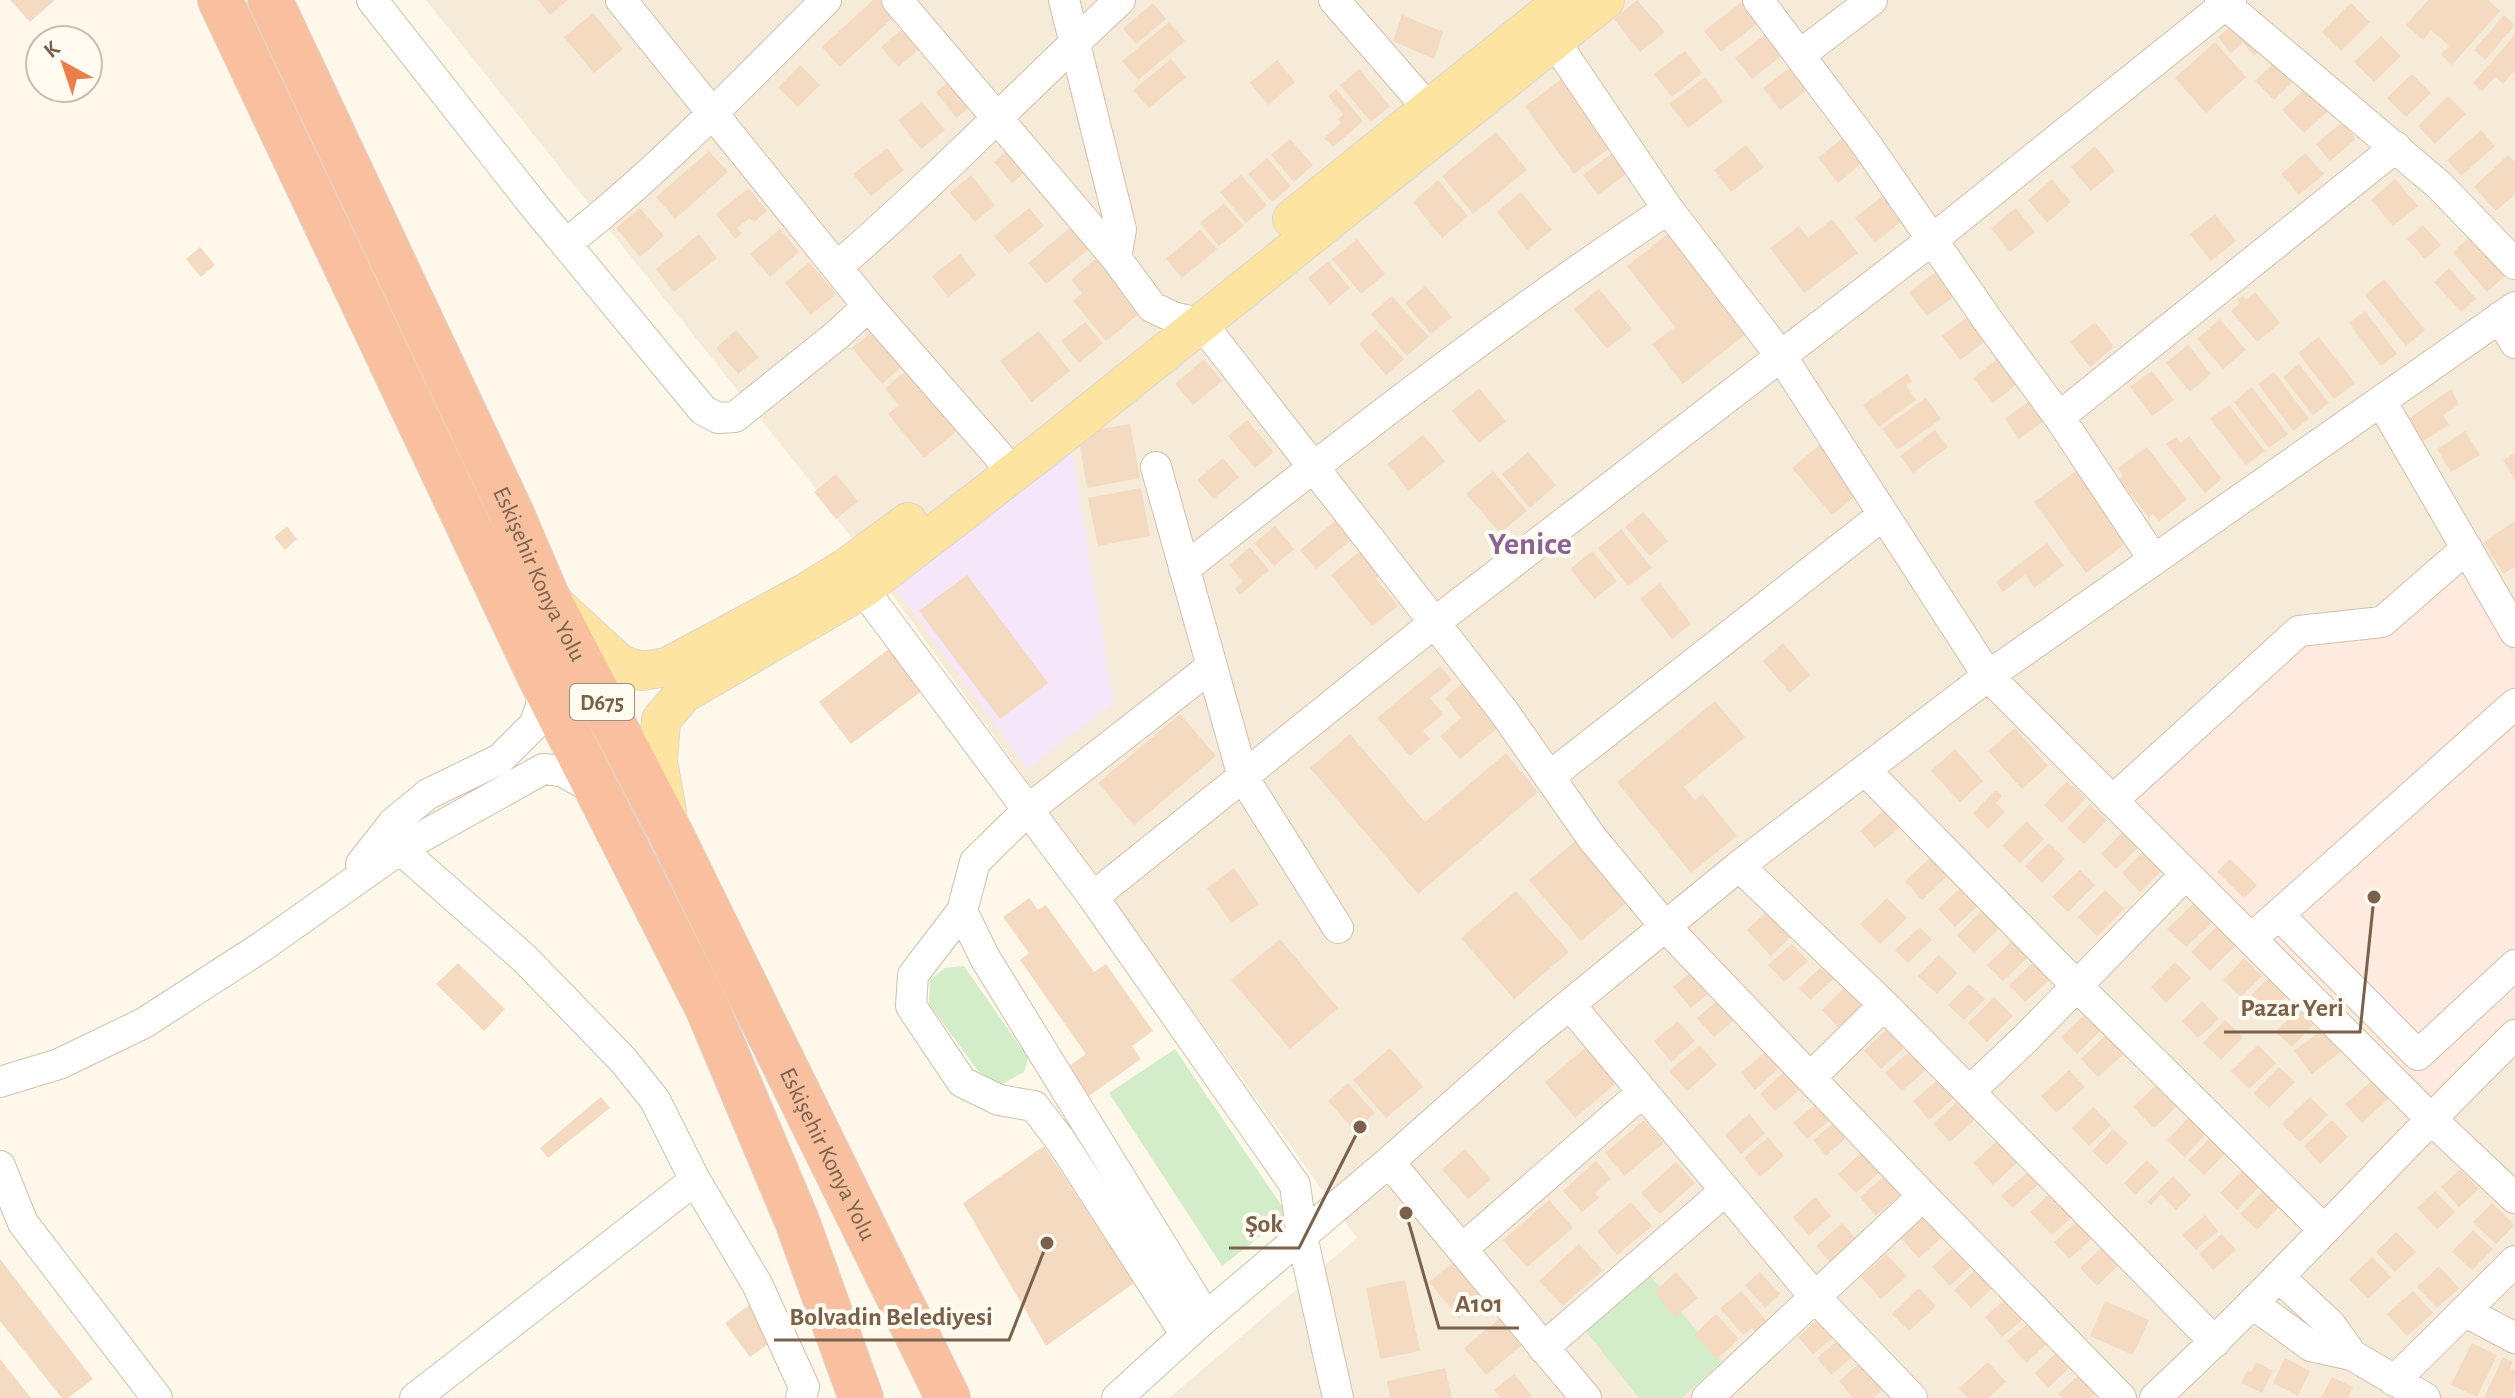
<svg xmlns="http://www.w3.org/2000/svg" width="2515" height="1398" viewBox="0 0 2515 1398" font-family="'Alegreya Sans',sans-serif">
<rect width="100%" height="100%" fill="#fdf8ea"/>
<!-- residential -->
<path fill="#f5ebd8" d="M426,0h2089v1398h-1346l188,-160 -547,-757z"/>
<!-- commercial -->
<path fill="#feeade" d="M2454,550l61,111v352l-85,79 -316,-311 176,-161 96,-11z"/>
<!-- education -->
<path fill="#f5e6fa" d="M1070,440l44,263 -87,66 -135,-187z"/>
<!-- green -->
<path fill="#d2edc7" d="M964,966l64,92 -4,14 -24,13 -22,-14 -49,-67 1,-24 15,-12z
M1175,1049l113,166 -66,51 -113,-173z
M1650,1275l72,86 -40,37h-43l-54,-68z"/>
<!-- building -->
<path fill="#f4dac0" d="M10,0h45l-25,22z
M538,0h30l-18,15z
M873,0h14l12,12 -59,55 -18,-20z
M1637,0l28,32 -25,20 -26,-33z
M2428,0h60l12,11 -48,54 -11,-10 8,-9 -18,-16 -8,10 -17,-15z
M1742,2l16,21 -37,29 -17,-21z
M1153,3l13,16 -30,25 -13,-16z
M2351,3l19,19 -29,29 -19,-19z
M593,13l30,36 -29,24 -30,-36z
M1402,15l41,17 -9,27 -41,-18z
M2504,15l11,10 -30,35 -11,-10z
M1169,22l16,19 -47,39 -16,-19z
M2236,22l25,29 -7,5 -11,-13 -12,10 -13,-16z
M906,26l17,20 -25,21 -17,-20z
M1776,26l17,21 -41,32 -17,-21z
M2515,35v35l-12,14 -8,-7 -13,14 -9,-8z
M2381,36l20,20 -27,26 -20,-20z
M2215,42l31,35 -40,36 -31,-35z
M1685,51l17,22 -30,24 -18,-23z
M2282,55l18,19 -26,26 -19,-19z
M1171,59l15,18 -37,31 -16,-18z
M1801,59l17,23 -38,28 -17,-22z
M1277,60l18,22 -27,23 -18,-22z
M800,65l20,20 -22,22 -20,-19z
M1359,69l31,37 -19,16 -31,-37z
M2412,74l19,19 -25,24 -19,-19z
M957,75l21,26 -22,17 -20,-26z
M1705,77l18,24 -35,27 -19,-24z
M1562,79l49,68 -37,27 -49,-68z
M2307,87l21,24 -24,22 -22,-23z
M1336,89l27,32 -30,26 -9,-9 17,-15 -3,-4 5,-5 -15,-18z
M2448,96l18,18 -31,30 -17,-18z
M922,102l23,28 -24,19 -23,-29z
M2342,122l14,17 -26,22 -14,-17z
M2481,130l14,16 -34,30 -14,-16z
M1851,131l20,25 -33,27 -20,-25z
M1496,132l31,38 -54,44 -31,-38z
M1290,139l23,26 -19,17 -23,-27z
M1746,145l18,22 -33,25 -17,-22z
M1012,146l18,22 -18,15 -18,-21z
M2095,146l20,25 -24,20 -20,-24z
M887,148l17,22 -33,26 -18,-22z
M709,151l19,21 -53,47 -19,-22z
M1615,151l15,20 -32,24 -15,-20z
M2305,153l19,21 -25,21 -18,-21z
M2508,155l7,7v32l-19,17 -22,-24z
M1267,158l24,28 -19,16 -24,-28z
M971,175l24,30 -20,17 -25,-29z
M1241,175l26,30 -21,18 -26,-31z
M2052,179l19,23 -24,21 -19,-23z
M2395,179l23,27 -25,20 -22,-26z
M1438,180l30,36 -26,22 -29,-36z
M749,188l18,23 -13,11 -4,-4 -13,10 5,5 -7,6 -19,-25z
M1890,190l20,24 -35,29 -20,-25z
M1521,192l31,38 -25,20 -30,-38z
M1224,203l20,23 -25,20 -19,-23z
M640,208l24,28 -24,21 -24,-29z
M1029,208l15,18 -35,28 -15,-18z
M2016,208l19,24 -25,20 -19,-24z
M2215,214l21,27 -25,20 -21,-27z
M1832,219l26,34 -54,40 -34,-45 29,-22 9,12z
M2423,225l18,20 -16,14 -18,-20z
M1071,227l18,22 -43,35 -18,-21z
M780,229l19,23 -29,25 -20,-23z
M1200,230l17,19 -35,29 -16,-19z
M1669,233l78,100 -64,51 -31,-40 23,-17 -48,-61z
M699,234l18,24 -43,34 -18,-23z
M2473,234l34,40 -20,18 -34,-40z
M1357,239l28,35 -24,20 -29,-35z
M200,247l15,18 -14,12 -15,-18z
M960,254l16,21 -28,22 -16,-21z
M1101,254l45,54 -40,33 -33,-40 9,-8 -11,-13z
M1328,261l22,27 -20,17 -22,-27z
M809,262l27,32 -25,21 -26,-32z
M1942,267l18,25 -33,24 -18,-24z
M2449,268l27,31 -15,13 -27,-30z
M2384,279l41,51 -19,16 -41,-51z
M1425,286l27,31 -21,17 -26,-31z
M1599,289l33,40 -25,20 -33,-40z
M2255,292l25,31 -23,19 -26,-31 9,-8 -3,-3 6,-4 3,4z
M1392,296l37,41 -22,19 -36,-42z
M2365,311l32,43 -16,12 -32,-43z
M1973,313l18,24 -31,23 -18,-24z
M2220,319l26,31 -23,19 -26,-30z
M1085,322l18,21 -24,20 -18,-22z
M2095,322l19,25 -24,20 -20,-25z
M877,327l29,36 -24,21 -30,-36z
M1376,329l28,30 -18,16 -27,-31z
M736,330l23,27 -21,17 -22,-26z
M1039,331l31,40 -38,31 -32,-41z
M2319,337l36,46 -21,16 -36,-46z
M2188,345l23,29 -21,18 -24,-29z
M2002,355l20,25 -29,23 -20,-25z
M1204,359l18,22 -29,24 -18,-21z
M2299,364l30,39 -16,12 -30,-38z
M909,368l50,61 -35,29 -36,-44 11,-9 -14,-17z
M2152,371l22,29 -22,16 -22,-29z
M2274,372l35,47 -16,12 -35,-47z
M1907,374l5,7 -6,4 10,15 -37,27 -16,-22z
M2252,387l36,47 -19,14 -35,-46z
M1479,388l27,33 -27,22 -27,-32z
M2451,389l8,16 -16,10 6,10 -29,18 -13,-23z
M1926,398l15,21 -44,31 -15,-21z
M2033,398l15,20 -29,21 -14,-20z
M2229,405l36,46 -19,14 -36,-46z
M1247,420l27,32 -19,16 -27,-32z
M1130,424l10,54 -53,10 -9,-55z
M1935,430l13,17 -35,26 -13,-17z
M2465,431l15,24 -29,17 -14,-23z
M1423,435l22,26 -36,30 -22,-27z
M2189,436l33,43 -17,14 -39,-49 10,-7 4,6z
M1822,443l40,48 -30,24 -40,-47z
M2147,447l40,53 -28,21 -6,-7 -4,4 -30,-39 4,-3 -5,-8z
M1528,452l28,33 -26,23 -28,-34z
M2515,453v26l-12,-19z
M1223,458l16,19 -25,22 -17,-19z
M2077,470l49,73 -40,30 -52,-71z
M1493,471l34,40 -27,22 -34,-39z
M836,474l22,27 -22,18 -22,-27z
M1141,488l9,48 -52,10 -10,-48z
M1643,512l25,29 -18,15 -25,-29z
M1336,520l16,19 -36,30 -16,-19z
M2515,521v45l-11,8 -21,-31z
M287,526l10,13 -12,11 -11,-13z
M1275,526l19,23 -20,17 -20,-23z
M1621,529l31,39 -24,18 -30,-38z
M2047,543l17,22 -30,23 -9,-13 -22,17 -7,-10z
M1250,547l19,23 -29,25 -5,-7 8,-7 -14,-16z
M1360,551l20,25 -4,3 22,27 -26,20 -41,-51z
M1592,551l25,30 -22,18 -25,-30z
M967,575l81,108 -48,36 -81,-108z
M1660,583l31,41 -19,15 -32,-40z
M1783,643l27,32 -20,18 -27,-32z
M890,648l32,43 -71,53 -32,-42z
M1440,666l12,14 -22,18 13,16 -20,17 7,8 -20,17 -33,-38z
M1463,683l37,43 -40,33 -20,-23 21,-18 -16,-20z
M1715,701l30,36 -61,50 11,13 8,-6 34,42 -46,37 -74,-91z
M1180,714l36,42 -82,69 -36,-42z
M2015,728l33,38 -26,23 -34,-38z
M1350,734l75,88 81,-69 32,39 -120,102 -108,-126z
M1955,749l28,32 -23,21 -29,-31z
M2067,781l19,17 -24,25 -18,-18z
M1996,790l6,6 -6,7 9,9 -17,17 -15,-16z
M2090,804l17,16 -23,24 -17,-16z
M1889,806l15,18 -29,24 -15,-17z
M2027,821l17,18 -24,24 -18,-17z
M2123,831l22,10 -29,28 -15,-15z
M1586,832l52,61 -57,48 -52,-61z
M2049,843l16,16 -23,24 -17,-17z
M2144,851l19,18 -23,23 -18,-19z
M1930,858l17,18 -25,24 -17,-19z
M2230,859l27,26 -13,13 -27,-26z
M1234,868l25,36 -28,19 -24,-35z
M2080,870l15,15 -27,27 -16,-15z
M1962,886l17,19 -24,22 -17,-18z
M2105,890l19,19 -27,27 -19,-19z
M1516,891l53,61 -55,47 -53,-61z
M1029,898l9,12 8,-5 48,67 12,-8 47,67 -21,15 9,13 -52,37 -21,-29 18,-13 -66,-94 9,-7 -26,-36z
M1887,898l20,20 -27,26 -20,-20z
M2194,903l19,19 -27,25 -19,-18z
M1773,906l24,25 -26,25 -24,-26z
M1983,909l18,18 -27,26 -17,-18z
M2217,926l19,19 -26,26 -19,-19z
M1920,927l12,13 -24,23 -13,-13z
M1280,939l58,69 -48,41 -59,-69z
M2014,939l16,16 -27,26 -16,-16z
M1792,944l16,17 -24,21 -16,-17z
M1939,955l18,18 -20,21 -19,-18z
M2244,958l18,18 -21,21 -18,-17z
M2037,959l16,18 -28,25 -16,-17z
M2175,962l16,16 -25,25 -15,-16z
M458,963l47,46 -21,22 -48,-47z
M1824,964l12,13 -26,23 -11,-12z
M1691,972l18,21 -18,15 -18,-21z
M2271,975l18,18 -26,26 -18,-17z
M1969,984l16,15 -21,21 -16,-15z
M1845,987l18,19 -23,23 -18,-19z
M1994,997l19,19 -26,26 -19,-19z
M1718,1000l16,20 -20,17 -17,-19z
M2202,1001l17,18 -21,19 -16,-17z
M2297,1009l16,16 -21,22 -16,-15z
M2085,1014l16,16 -24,24 -16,-17z
M2225,1020l18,17 -22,23 -18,-17z
M1678,1021l17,20 -24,21 -17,-21z
M1888,1028l17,19 -24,22 -17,-18z
M2322,1030l5,7 7,-6 8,20 -30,23 -18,-23z
M2107,1034l18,19 -27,24 -17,-18z
M1589,1045l30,36 -44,37 -30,-36z
M1700,1045l17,20 -30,26 -18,-20z
M2258,1045l18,18 -27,26 -18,-18z
M1390,1048l33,39 -37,31 -33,-38z
M1910,1051l17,18 -25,22 -17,-18z
M1765,1052l14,16 -24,22 -14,-17z
M2279,1067l16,15 -26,26 -16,-15z
M2069,1070l16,17 -29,26 -15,-17z
M1784,1072l16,18 -25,21 -15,-17z
M1941,1077l16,18 -28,25 -16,-19z
M2374,1079l16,18 -28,26 -17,-19z
M1348,1083l27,30 -20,18 -27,-30z
M2155,1086l21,21 -22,21 -21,-21z
M601,1097l9,11 -62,50 -8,-10z
M2310,1097l18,18 -28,27 -18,-18z
M1960,1099l18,18 -28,25 -17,-18z
M1817,1103l14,16 -24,20 -14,-16z
M2093,1107l18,18 -22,21 -17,-18z
M1749,1114l16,19 -24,21 -16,-19z
M2189,1117l17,17 -22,23 -17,-17z
M1644,1120l20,23 -40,33 -19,-23z
M2332,1120l16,17 -28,27 -16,-18z
M1835,1122l12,15 -21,19 -13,-16z
M2113,1129l15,14 -21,22 -15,-14z
M1768,1137l16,19 -24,21 -16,-19z
M2210,1138l16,15 -22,22 -16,-15z
M1999,1139l20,22 -26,24 -20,-22z
M1044,1146l90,137 -88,63 -83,-143z
M1465,1149l26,31 -23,19 -26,-30z
M1866,1149l17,20 -27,24 -18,-19z
M2147,1160l12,12 -24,23 -11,-12z
M1596,1161l15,18 -16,14 4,5 -17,14 -19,-21z
M1676,1162l19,21 -35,31 -19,-21z
M2460,1169l19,20 -20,18 -18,-20z
M2030,1170l11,12 -28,26 -12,-12z
M2242,1171l17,16 -22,23 -17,-17z
M1888,1173l16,19 -28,24 -16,-19z
M2173,1176l18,19 -15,15 -15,-16 -10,11 -4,-3z
M2263,1191l16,16 -22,23 -17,-16z
M2435,1191l20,21 -18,17 -20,-21z
M2051,1193l22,23 -21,19 -22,-23z
M1815,1197l16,19 -22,20 -16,-19z
M1549,1200l24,28 -46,39 -24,-27z
M1631,1202l21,24 -35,29 -20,-24z
M2492,1203l23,22 -19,19 -23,-22z
M1926,1213l19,21 -26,24 -19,-21z
M2205,1215l13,16 -22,19 -14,-15z
M2078,1220l16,17 -25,22 -15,-17z
M1842,1223l14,16 -26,23 -14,-16z
M2473,1230l20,19 -21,21 -20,-18z
M2396,1232l20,20 -21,20 -19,-20z
M2222,1234l14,16 -23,20 -14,-16z
M1579,1244l24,26 -40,36 -24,-25z
M1956,1245l17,19 -23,22 -18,-19z
M2103,1246l17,18 -23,22 -17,-18z
M1886,1254l21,22 -26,23 -20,-22z
M2372,1257l19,20 -23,22 -19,-20z
M0,1259l93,120 -25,19h-6l-62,-77z
M1454,1262l30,36 -25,20 -30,-36z
M2439,1266l20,22 -22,20 -20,-21z
M1977,1268l17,19 -23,21 -17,-18z
M1676,1272l22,26 -23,19 -21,-25z
M1760,1272l20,22 -15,14 -20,-23z
M1405,1280l15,71 -40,8 -14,-71z
M1919,1288l17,18 -27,25 -17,-17z
M1741,1291l30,35 -12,11 -7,-9 -9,7 -23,-27z
M2413,1291l20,22 -26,23 -20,-22z
M2009,1296l17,21 -24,20 -17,-20z
M2105,1301l44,19 -16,35 -43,-19z
M752,1303l26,34 -28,20 -25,-34z
M1716,1314l23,25 -22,20 -23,-24z
M1823,1315l16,18 -26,21 -15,-17z
M1500,1318l22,27 -36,30 -22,-27z
M2032,1320l18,21 -24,22 -19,-22z
M1841,1337l15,17 -25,21 -14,-17z
M2472,1343l25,12 -20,42 -26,-12z
M2059,1350l13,15 -24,23 -13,-15z
M2503,1357l10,5 -3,6 5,2 -2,28h-29z
M2285,1358l25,13 -12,25 -25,-13z
M0,1359l31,39h-31z
M1863,1360l23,27 -13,11h-20l-14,-17z
M1988,1362l18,20 -18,16h-20l-9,-10z
M2256,1362l17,9 -11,22 -21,-10 6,-12 4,1z
M1445,1368l7,30h-62l-3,-17z
M2082,1372l17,18 -9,8h-27l-5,-4z
M1514,1374l18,22 -3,2h-28l-7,-8z
M2332,1377l21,10 -5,11h-27z"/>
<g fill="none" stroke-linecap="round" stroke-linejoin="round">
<!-- minor casing -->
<g stroke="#d1c1ae" stroke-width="32">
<path id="minor" d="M372,0l164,208 167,202 15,8 17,-1 102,-82 31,-29
M621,0l247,306 130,149 14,20
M897,0l219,258
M1064,0l57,229 -5,29 36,49 21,10 29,7 302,388 88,126 72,87 259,271 198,202
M1334,0l93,107
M1758,0l108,144 123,178 70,95 95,143
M2220,0l219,185 76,79
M1555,42l113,167 113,147 207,320 442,442 85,80
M1801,54l71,-54
M567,243c93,-73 175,-159 259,-243
M837,267c98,-85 188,-178 283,-267
M2500,317l15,26
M2381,401l134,231
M2059,417l337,-270
M1156,467l87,310 95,151
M1184,569c158,-125 316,-249 484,-360
M851,573l242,324 202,288 7,51 36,162
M1865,770l212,216 246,243
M1549,777l334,-262
M2112,801l187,-170 83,-9 85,-74
M400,849l124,109 99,102 32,40 40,80 62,104 47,103 -3,11
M361,864l33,-42 34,-28 72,-35 34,-34 8,-21 -4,-23
M1739,866l145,139 331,337
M1093,897l341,-274 499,-384 298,-239
M962,911l23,47 221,359
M2279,915l139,140 97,-90
M2251,939l264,-235
M1570,1005l245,292 97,101
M1810,1078l74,-73
M0,1082l59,-18 85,-41 119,-77 137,-97 143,-80 19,2 35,20
M1970,1091l55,-52 161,-165
M1389,1162l197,236
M0,1166l23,57 134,175
M1462,1249l181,-157
M2279,1277l51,47 22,31
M2253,1304l58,42 41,9 73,43
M2464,1311l51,27
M1186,1335l-125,-194 -27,-35 -35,-6 -37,-18 -51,-76 2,-31 49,-64 13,-49 54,-53 182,-142
M1543,1348l182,-157
M2394,1381l121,-120
M415,1398l280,-218
M1117,1398l89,-81 183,-155 141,-125 209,-171 249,-190 527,-369
M1707,1398l216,-202
M2155,1398c125,-116 238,-244 360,-363"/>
</g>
<!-- major casing -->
<g stroke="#dcd6d0" stroke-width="40">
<path id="major" d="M1292,219l272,-219
M558,607l62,57 21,7 26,-4 138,-74 42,-26 61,-45
M667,812l-9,-51 3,-41 22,-26 180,-105 180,-139 562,-450"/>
</g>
<!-- highway casing -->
<g stroke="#dcd6d0" stroke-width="46">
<g id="highway">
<path d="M220,0l317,671 170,336 90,214 64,177"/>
<path id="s1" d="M270,0l242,514 35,82 124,238 277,564"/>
</g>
</g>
<!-- minor -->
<use href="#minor" stroke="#fff" stroke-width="30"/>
<!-- major -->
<use href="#major" stroke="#fde4a1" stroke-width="38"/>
<!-- highway -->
<use href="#highway" stroke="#f9c09f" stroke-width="44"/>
</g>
<g text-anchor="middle" stroke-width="8" stroke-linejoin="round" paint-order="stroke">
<!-- shield labels -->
<rect fill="#fffbf1" stroke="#a28f7d" stroke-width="2" x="570" y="684" width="64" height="36" rx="6"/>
<g font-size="22" font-weight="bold" fill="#7a614b">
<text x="602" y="710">D675</text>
</g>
<!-- street labels -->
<g font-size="24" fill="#7a614b" stroke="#fffbf1">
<text dy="8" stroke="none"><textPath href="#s1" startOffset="634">Eskişehir Konya Yolu</textPath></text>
<text dy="8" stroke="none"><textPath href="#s1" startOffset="1282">Eskişehir Konya Yolu</textPath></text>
</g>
<!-- district labels -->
<g font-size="32" font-weight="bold" fill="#8a6496" stroke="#fffbf1">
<text x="1530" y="554">Yenice</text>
</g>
</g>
<!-- callouts -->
<path fill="none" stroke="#7a614b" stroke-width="3" d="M2374 897L2360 1032H2224M1360 1127L1299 1248H1229M1406 1213L1439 1328H1519M1047 1243L1009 1340H774"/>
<g fill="#7a614b" stroke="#fffbf1" stroke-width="3">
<circle cx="2374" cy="897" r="8"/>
<circle cx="1360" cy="1127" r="8"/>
<circle cx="1406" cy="1213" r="8"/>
<circle cx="1047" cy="1243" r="8"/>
</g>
<g font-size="26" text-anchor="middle" font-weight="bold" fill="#7a614b" stroke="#fffbf1" stroke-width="8" stroke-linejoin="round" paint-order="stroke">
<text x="2292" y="1016">Pazar Yeri</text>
<text x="1264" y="1232">Şok</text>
<text x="1479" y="1312">A101</text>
<text x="891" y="1325">Bolvadin Belediyesi</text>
</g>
<!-- north arrow -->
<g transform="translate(64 64) rotate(320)"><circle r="38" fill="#fffbf1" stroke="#cabdaf" stroke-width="2"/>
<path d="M0-6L14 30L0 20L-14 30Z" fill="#eb7f4c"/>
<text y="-12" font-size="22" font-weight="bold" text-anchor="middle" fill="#7a614b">K</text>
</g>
</svg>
